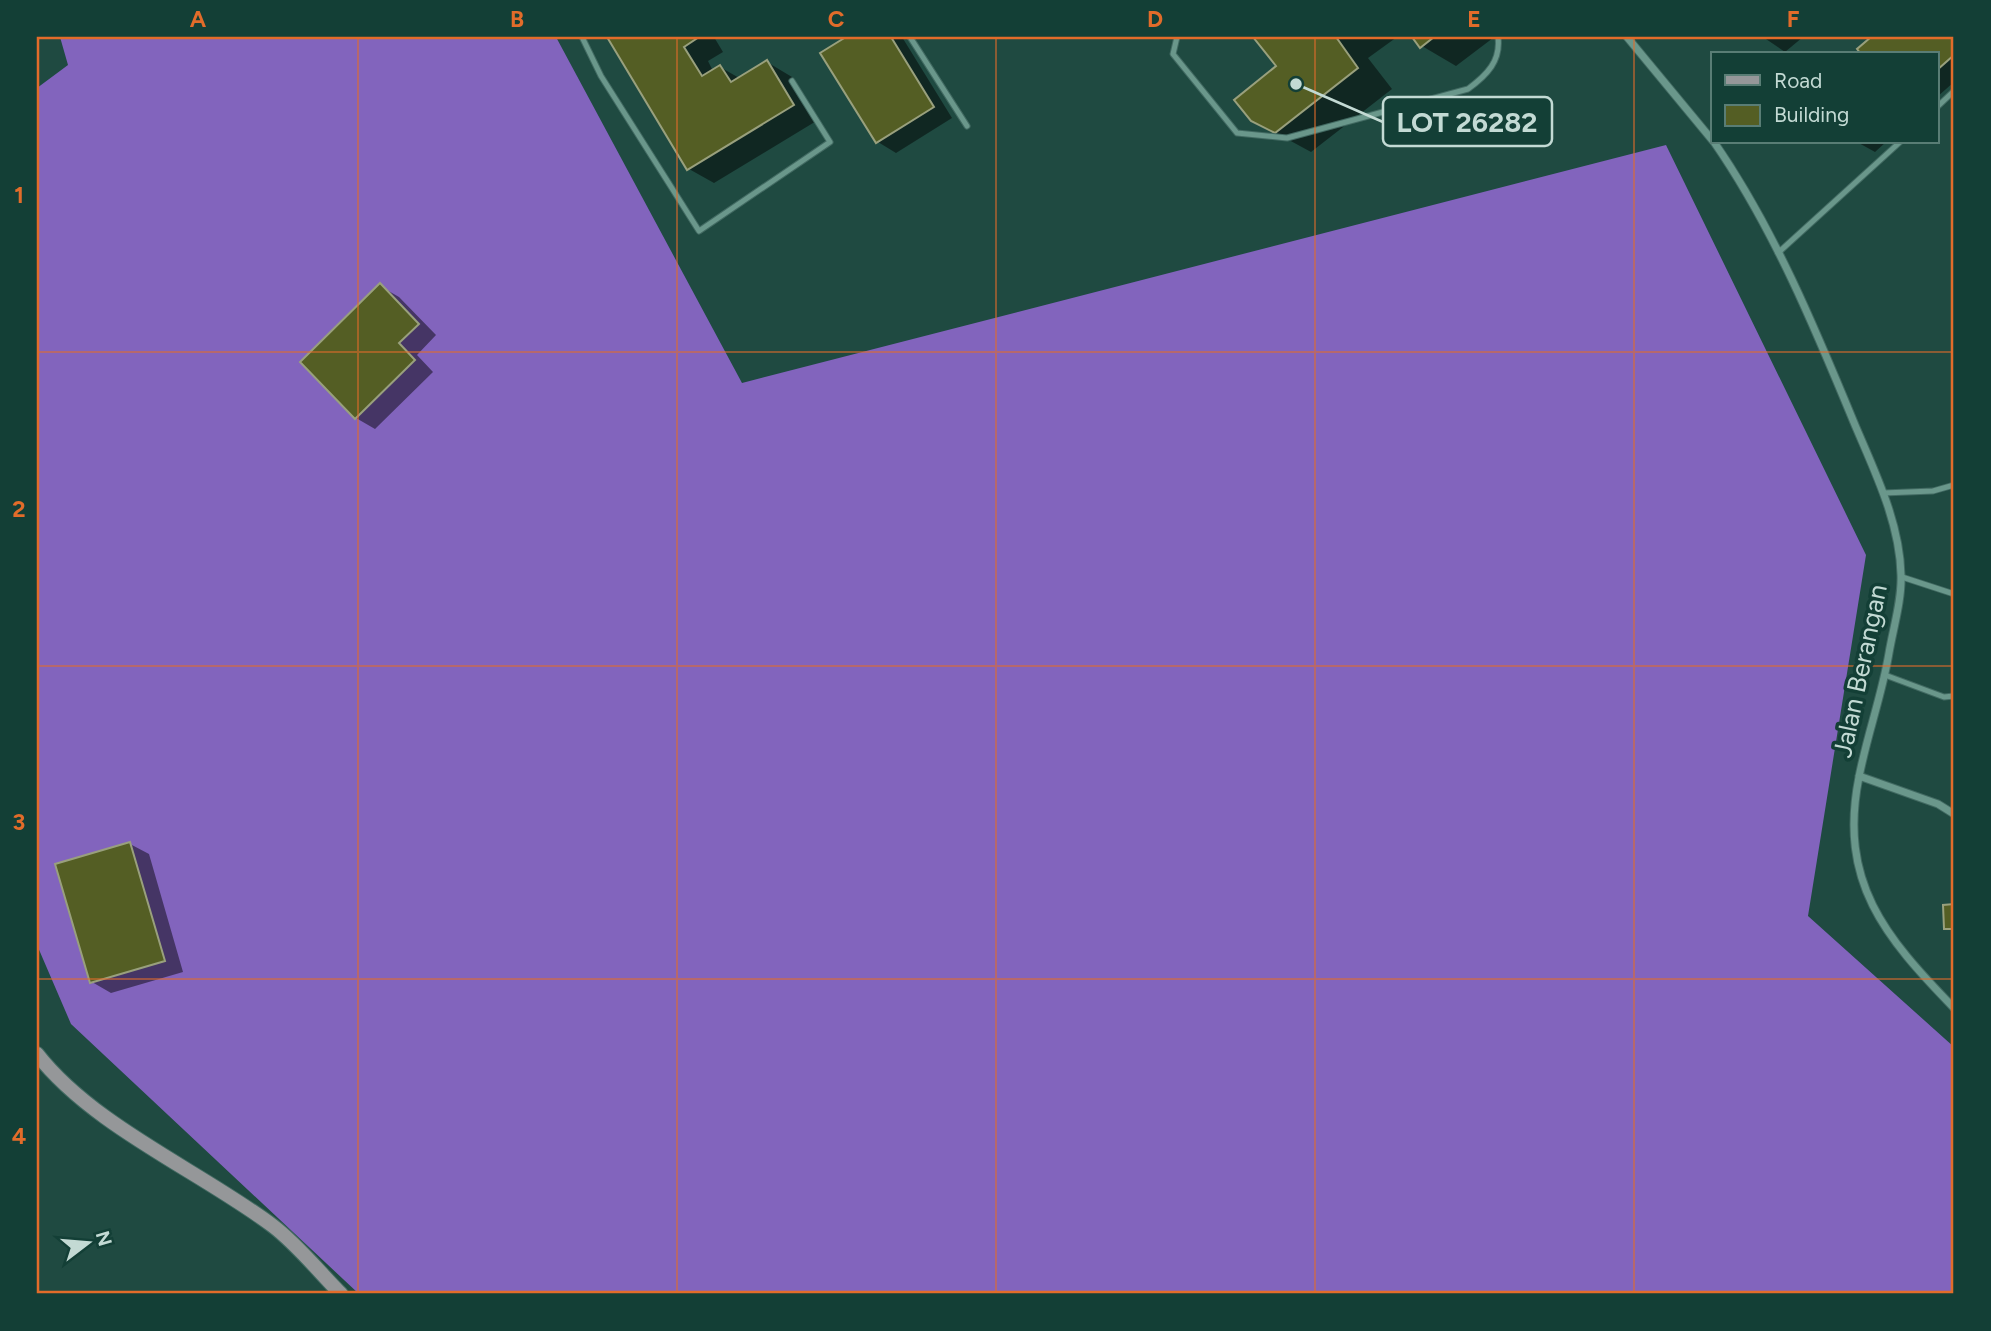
<svg xmlns="http://www.w3.org/2000/svg" width="1991" height="1331" viewBox="0 0 1991 1331" font-family="Figtree,sans-serif">
<rect width="100%" height="100%" fill="#1f4a41"/>
<!-- forest -->
<path fill="#8264bd" d="M60,37h496l186,346 924,-238 200,410 -58,361 146,131v247h-1595l-288,-270 -34,-79v-857l31,-23z"/>
<!-- shadow -->
<path fill="#0007" d="M609,37h105l9,15 -15,9 5,10 7,-4 21,12 26,-17 25,15 26,43 -104,63 -25,-14z
M849,37h53l50,81 -56,35 -18,-11 -55,-89z
M1256,37h141l-29,21 24,31 -81,63 -59,-32 27,-54z
M1413,37h79l1,1 -37,28 -34,-20z
M1763,37h40l-18,15z
M1874,37h80v45l-17,15v-43h-73l-5,-5z
M1857,142h29l-11,10z
M380,286l19,11 37,38 -19,20 16,17 -58,57 -19,-11z
M130,844l19,10 34,118 -72,21 -19,-11z"/>
<!-- building -->
<path fill="#545e24" stroke="#99a07d" stroke-width="2" d="M607,37h92l-15,10 18,29 18,-11 11,17 36,-22 27,45 -107,65z
M846,37h45l43,70 -58,36 -56,-90z
M1253,37h83l22,31 -83,65 -24,-12 -17,-21 42,-34z
M1412,37h22l-14,11z
M1871,37h83v18l-17,15v-16h-76l-4,-5z
M380,283l39,41 -20,19 16,17 -60,59 -55,-57z
M130,842l35,119 -75,22 -35,-119z
M1954,904v25h-10l-1,-24z"/>
<g fill="none" stroke-linecap="round" stroke-linejoin="round">
<!-- service casing -->
<g stroke="#426a62" stroke-width="7">
<path id="service" d="M582,37l19,39 98,155 131,-89 -38,-61
M910,37l57,89
M1177,37l-4,17 64,79 50,5 181,-49c19,-14 33,-28 30,-52
M1937,107l17,-16
M1778,253l122,-111
M1883,493l50,-2 21,-6
M1902,577l52,17
M1885,675l59,22 10,-1"/>
</g>
<!-- minor casing -->
<g stroke="#426a62" stroke-width="9">
<path id="minor" d="M1627,37l86,104
M1714,142c59,85 101,186 141,283 20,47 45,98 46,150 1,25 -8,54 -12,78 -7,42 -22,82 -30,124 -21,105 26,160 95,231
M1859,776l79,28 16,10"/>
</g>
<!-- secondary casing -->
<g stroke="#426a62" stroke-width="16">
<path id="secondary" d="M37,1054c56,72 163,117 236,172 25,19 46,46 68,68"/>
</g>
<!-- service -->
<use href="#service" stroke="#6a978b" stroke-width="5"/>
<!-- minor -->
<use href="#minor" stroke="#6a978b" stroke-width="7"/>
<!-- secondary -->
<use href="#secondary" stroke="#959799" stroke-width="14"/>
</g>
<!-- grid -->
<path fill="none" stroke="#e26c2a" stroke-width="2" stroke-opacity="0.55" d="M358,37v1257M677,37v1257M996,37v1257M1315,37v1257M1634,37v1257M37,352h1917M37,666h1917M37,979h1917"/>
<g text-anchor="middle" stroke-width="7" stroke-linejoin="round" paint-order="stroke">
<!-- street labels -->
<g font-size="26" fill="#c3dad4" stroke="#133f36">
<text transform="translate(1860 671) rotate(-78)" y="9">Jalan Berangan</text>
</g>
</g>
<!-- callouts -->
<path fill="none" stroke="#c3dad4" stroke-width="2.5" d="M1296 84L1383 122"/>
<circle fill="#c3dad4" stroke="#133f36" stroke-width="2.5" cx="1296" cy="84" r="7"/>
<rect fill="#133f36" stroke="#c3dad4" stroke-width="2.5" x="1383" y="97" width="169" height="49" rx="7"/>
<g font-size="28" text-anchor="middle" font-weight="bold" fill="#c3dad4">
<text x="1467" y="132">LOT 26282</text>
</g>
<!-- border -->
<rect width="1991" height="1331" fill="none" stroke="#133f36" stroke-width="77"/>
<!-- legend -->
<rect x="1711" y="52" width="228" height="91" fill="#133f36" stroke="#597d75" stroke-width="2"/>
<rect x="1725" y="75" width="35" height="10" fill="#959799" stroke="#597d75" stroke-width="2"/>
<text x="1774" y="88" font-size="21" fill="#c3dad4">Road</text>
<rect x="1725" y="105" width="35" height="21" fill="#545e24" stroke="#597d75" stroke-width="2"/>
<text x="1774" y="122" font-size="21" fill="#c3dad4">Building</text>
<!-- north arrow -->
<g transform="translate(88 1243) rotate(74)" stroke="#133f36" stroke-width="5" paint-order="stroke">
<path d="M0-5L12 26L0 18L-12 26Z" fill="#c3dad4"/>
<text y="-10" font-size="19" font-weight="bold" text-anchor="middle" fill="#c3dad4">N</text>
</g>
<rect x="38" y="38" width="1914" height="1254" fill="none" stroke="#e26c2a" stroke-width="2.5"/>
<g font-size="23" text-anchor="middle" font-weight="bold" fill="#e26c2a">
<text x="198" y="27">A</text>
<text x="517" y="27">B</text>
<text x="836" y="27">C</text>
<text x="1155" y="27">D</text>
<text x="1474" y="27">E</text>
<text x="1793" y="27">F</text>
<text x="19" y="203">1</text>
<text x="19" y="517">2</text>
<text x="19" y="830">3</text>
<text x="19" y="1144">4</text>
</g>
</svg>
